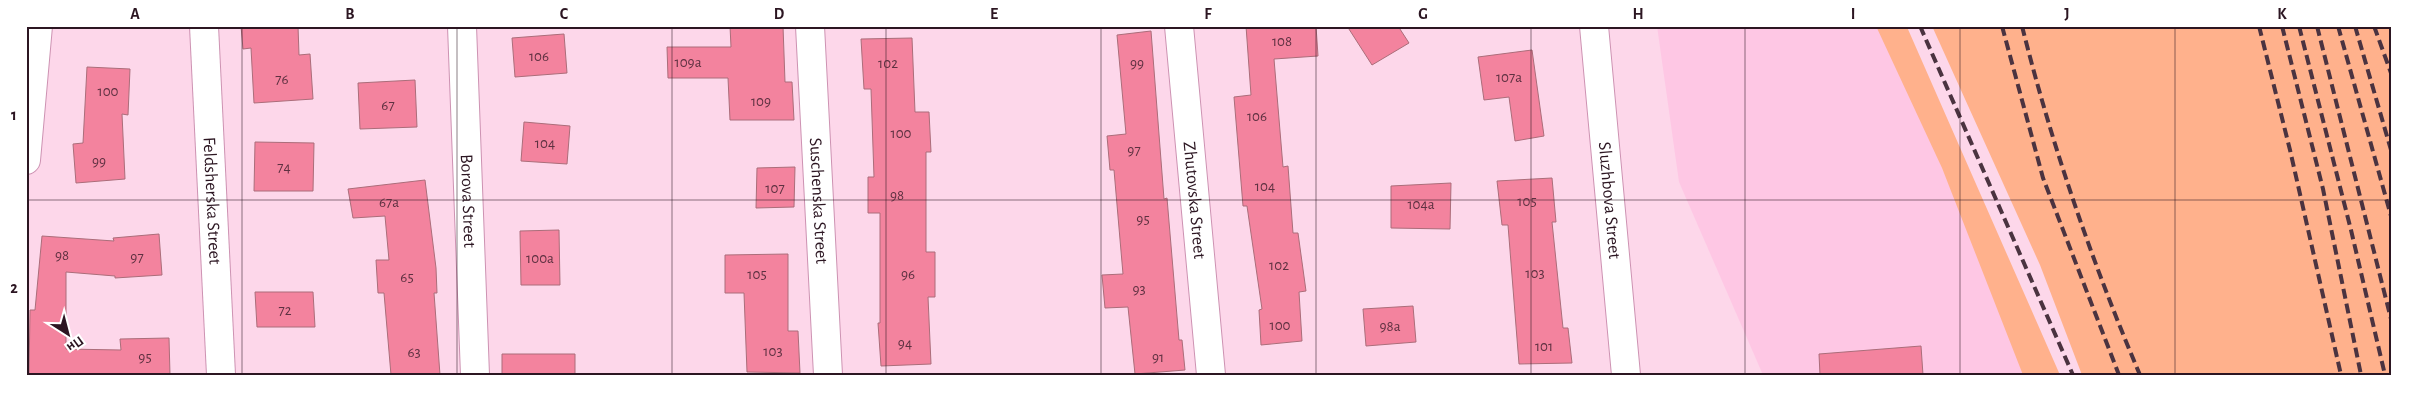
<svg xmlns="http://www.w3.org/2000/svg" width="2417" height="401" viewBox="0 0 2417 401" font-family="'Alegreya Sans',sans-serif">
<rect width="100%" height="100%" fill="#fdd7ea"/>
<!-- built -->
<path fill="#fec7e4" d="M1657,26h226l145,349h-265l-84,-193z"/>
<!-- green -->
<path fill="#ffb18c" d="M1876,26l31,1 153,348h-37l-81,-207z
M1932,26h459v349h-309l-42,-110z"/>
<!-- building -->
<path fill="#f3839e" stroke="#ab6d7a" d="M241,26h57l1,29 11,-1 3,45 -59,4 -3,-55 -8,1z
M730,26h53l2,56h7l2,38h-64l-2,-42h-60l-1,-31h64z
M1246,26h70l2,30 -44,3 9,108 5,-1 5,67h5l8,58 -7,1 3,49 -41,4 -2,-35 3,-1 -15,-103h-4l-9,-109 17,-2z
M1347,26h51l11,17 -37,22z
M1151,31l13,168 3,-1 12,142h3l3,30 -50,4 -7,-67 -23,1 -3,-33 21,-1 -9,-104h-4l-3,-34 19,-2 -9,-99z
M564,34l3,39 -52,4 -3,-39z
M912,38l3,74h14l2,40h-5v100h9v45h-7l3,67 -50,2 -3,-43h2v-110h-12v-36h6l-3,-88h-7l-3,-50z
M1532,50l12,86 -29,5 -6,-44 -25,3 -6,-43z
M87,67l43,2 -2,46 -6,-1 3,65 -49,4 -3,-39 10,-1z
M415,80l2,47 -57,2 -2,-46z
M524,122l46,4 -3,38 -46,-3z
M255,142l59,1 -1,48h-59z
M795,167l-1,40 -38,1 1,-40z
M1552,178l4,44h-4l11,106h5l4,35 -53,1 -11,-139h-6l-5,-44z
M425,180l11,88 1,25h-3l6,82h-49l-7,-82h-6l-2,-33h13l-4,-44 -32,2 -5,-29z
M1451,183l-1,46 -59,-1v-42z
M559,230l1,55h-39l-1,-54z
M159,234l3,41 -47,3v-2l-49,-4v77l55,1 -1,-11 49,-1 1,37h-141l1,-65h5l7,-74 72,5 -1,-3z
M788,254v77h10l2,42 -53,-1 -3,-79h-19v-38z
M255,292h58l2,35h-58z
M1413,306l3,36 -50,4 -3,-37z
M1921,346l2,29h-103l-1,-21z
M502,354h73v21h-73z"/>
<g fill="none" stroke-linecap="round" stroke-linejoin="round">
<!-- minor casing -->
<g stroke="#cd92b2" stroke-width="30">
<g id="minor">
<path id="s1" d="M204,26l17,349"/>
<path id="s2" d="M462,26l13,349"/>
<path id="s3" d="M810,26l18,349"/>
<path id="s4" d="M1179,26l32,349"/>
<path id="s5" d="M1594,26l32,349"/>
<path d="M26,160l12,-134"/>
</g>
</g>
<!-- minor -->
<use href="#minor" stroke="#fff" stroke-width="28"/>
<!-- rail -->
<path stroke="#4b3340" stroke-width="4" stroke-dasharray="10 5" stroke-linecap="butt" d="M1920,26l153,349
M2002,26l41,152 76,197
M2022,26c30,120 70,236 118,349
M2259,26l31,124 51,225
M2282,26l41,163 38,186
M2299,26l52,204 34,145
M2317,26l74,293
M2338,26l53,190
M2355,26l36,124
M2374,26l17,47"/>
</g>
<!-- grid -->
<path fill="none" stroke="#2c1622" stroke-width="1" stroke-opacity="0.55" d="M242,26v349M457,26v349M672,26v349M886,26v349M1101,26v349M1316,26v349M1531,26v349M1745,26v349M1960,26v349M2175,26v349M26,200h2365"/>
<g text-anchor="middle" stroke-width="4" stroke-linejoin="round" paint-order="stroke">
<!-- number labels -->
<g font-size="15" fill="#5e3141">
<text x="1282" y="46">108</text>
<text x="539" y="61">106</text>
<text x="688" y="67">109а</text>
<text x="888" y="68">102</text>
<text x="1137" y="68">99</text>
<text x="1509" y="82">107а</text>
<text x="282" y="84">76</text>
<text x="108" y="96">100</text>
<text x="761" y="106">109</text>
<text x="388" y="110">67</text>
<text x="1257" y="121">106</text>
<text x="901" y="138">100</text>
<text x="545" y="148">104</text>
<text x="1134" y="155">97</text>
<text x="99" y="166">99</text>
<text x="284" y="172">74</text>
<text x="1265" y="191">104</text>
<text x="775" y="193">107</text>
<text x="897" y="200">98</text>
<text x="1527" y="206">105</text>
<text x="389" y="207">67а</text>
<text x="1421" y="209">104а</text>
<text x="1143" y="224">95</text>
<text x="62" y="260">98</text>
<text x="137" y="262">97</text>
<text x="540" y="263">100а</text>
<text x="1279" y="270">102</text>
<text x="1535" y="278">103</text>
<text x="757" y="279">105</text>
<text x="908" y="279">96</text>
<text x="407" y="282">65</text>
<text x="1139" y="294">93</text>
<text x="285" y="315">72</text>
<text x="1280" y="330">100</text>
<text x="1390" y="331">98а</text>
<text x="905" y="348">94</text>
<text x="1544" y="351">101</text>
<text x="773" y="356">103</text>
<text x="414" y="357">63</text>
<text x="145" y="362">95</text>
<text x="1158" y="362">91</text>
</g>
<!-- street labels -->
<g font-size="18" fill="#2c1622" stroke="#fff">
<text dy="6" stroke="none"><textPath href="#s1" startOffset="175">Feldsherska Street</textPath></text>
<text dy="6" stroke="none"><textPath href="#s2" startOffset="175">Borova Street</textPath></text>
<text dy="6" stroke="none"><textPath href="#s3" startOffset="175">Suschenska Street</textPath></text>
<text dy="6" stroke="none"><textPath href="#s4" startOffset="175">Zhutovska Street</textPath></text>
<text dy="6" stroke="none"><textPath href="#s5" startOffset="175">Sluzhbova Street</textPath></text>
</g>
</g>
<!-- border -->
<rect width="2417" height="401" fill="none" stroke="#ffffff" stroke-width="55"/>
<!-- north arrow -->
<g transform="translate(68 334) rotate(144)" stroke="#ffffff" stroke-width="4" paint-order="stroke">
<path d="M0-4L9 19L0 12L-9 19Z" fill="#2c1622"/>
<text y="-8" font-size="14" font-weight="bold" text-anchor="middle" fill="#2c1622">Пн</text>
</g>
<rect x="28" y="28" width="2362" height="346" fill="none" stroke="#2c1622" stroke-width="2"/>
<g font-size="16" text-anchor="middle" font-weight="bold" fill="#2c1622">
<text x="135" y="19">A</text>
<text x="350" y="19">B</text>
<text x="564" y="19">C</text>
<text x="779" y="19">D</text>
<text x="994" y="19">E</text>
<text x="1208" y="19">F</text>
<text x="1423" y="19">G</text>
<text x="1638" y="19">H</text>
<text x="1853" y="19">I</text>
<text x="2067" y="19">J</text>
<text x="2282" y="19">K</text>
<text x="14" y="120">1</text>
<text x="14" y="293">2</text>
</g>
</svg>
